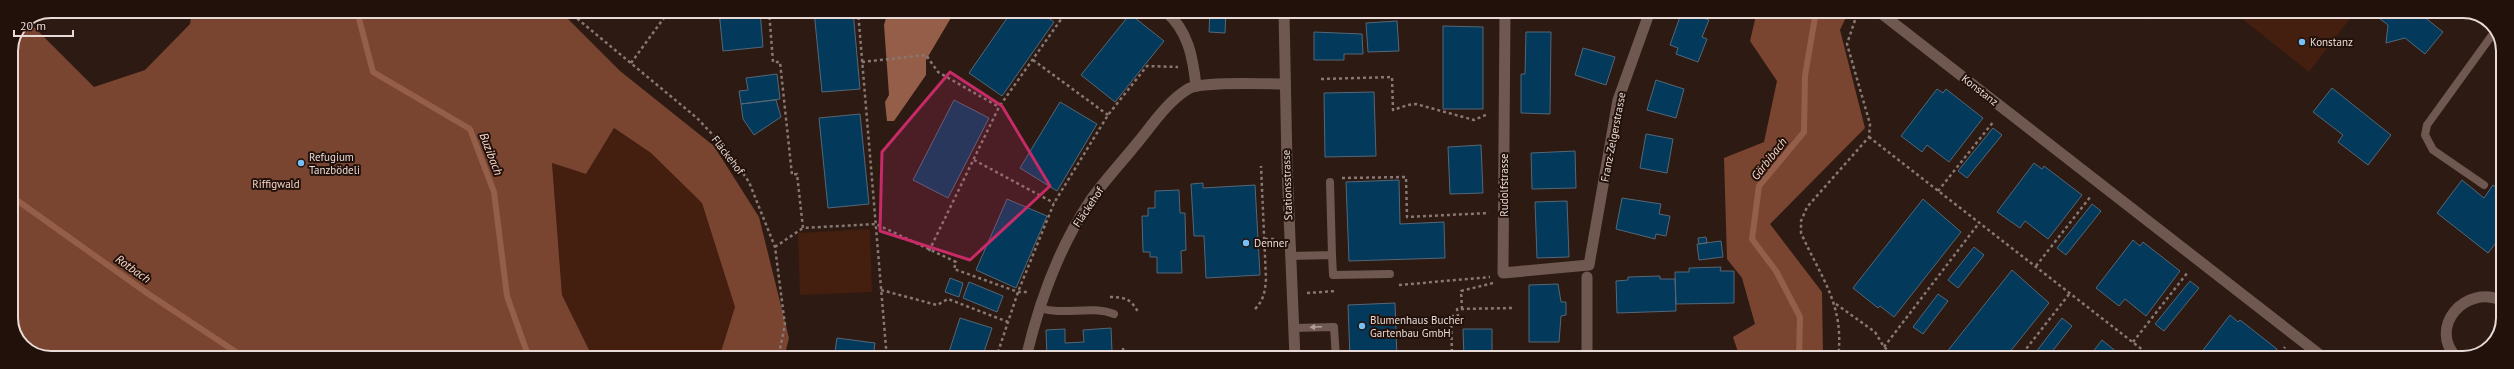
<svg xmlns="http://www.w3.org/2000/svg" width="2514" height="369" viewBox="0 0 2514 369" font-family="'PT Sans',sans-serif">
<rect width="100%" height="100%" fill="#2c1a13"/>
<!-- green -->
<path fill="#441e0f" d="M2232,11h124l-47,61z
M613,128l38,25 51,50 33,104 -16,51h-126l-31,-63 -10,-132 34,11z
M870,229l2,63 -72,3 -2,-62z"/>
<!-- forest -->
<path fill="#794531" d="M192,11h368l60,60 94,75 45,71 30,121 -5,20h-65l16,-51 -33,-104 -51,-50 -37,-25 -28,46 -34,-11 10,132 31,63h-547l-23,-12 -12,-23v-228l2,-5c-9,-22 1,-47 10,-67l5,-2 66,66 51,-17 45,-46z
M1757,11h92l-9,19 25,98 -95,96 52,68 1,66h-83l-7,-21 22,-13 -13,-46 -15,-19 -3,-101 40,-16 13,-61 -27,-40z"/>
<!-- water -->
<path fill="#945e49" d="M888,11h67l-29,49v15l-32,46h-7l-2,-19 4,-7 -5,-70z"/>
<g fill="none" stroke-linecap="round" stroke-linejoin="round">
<!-- stream -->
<path stroke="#945e49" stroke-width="6" d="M357,11l16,61 97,57 24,63 13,104 22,62
M11,196l136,97 98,65
M1799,358l1,-41 -24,-46 -24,-32 7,-53 45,-54 1,-56 11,-65"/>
</g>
<!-- building -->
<path fill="#033a5b" stroke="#556776" d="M719,11h41l3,36 -40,4z
M814,11h39l7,78 -38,3z
M1012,11h27l15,11 -52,74 -33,-23z
M1210,11h16l-1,22 -16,-1z
M1532,11h30l-1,7 -30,-5z
M1682,11l27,9 -7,17 5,2 -9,23 -22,-8 2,-6 -8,-3z
M2136,11h17l-6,8z
M2383,11h41l2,2 -3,3 20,16 -18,22 -20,-16 -19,5 2,-18 -9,-7z
M1130,14l34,27 -49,61 -34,-27z
M1397,21l2,30 -31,1 -2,-29z
M1443,26l40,1v82h-40z
M1314,32l48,2 1,20h-19v6h-30z
M1526,32h25l-1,82 -29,-1v-39h4z
M1583,48l32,9 -9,28 -31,-10z
M777,74l3,25 -39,5 -2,-13 9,-1 -2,-12z
M1656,80l28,9 -8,29 -29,-8z
M2332,88l59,47 -23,30 -30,-23 5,-7 -30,-23z
M1937,89l6,4 3,-4 37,29 -34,44 -22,-17 -5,7 -21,-16z
M2503,91v13l-7,-5z
M1374,92l2,64 -51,1 -1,-64z
M776,100l5,17 -27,18 -11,-16 -2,-15z
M954,100l35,18 -41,80 -35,-18z
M1060,102l37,22 -40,67 -37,-23z
M860,114l9,90 -41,4 -9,-90z
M1993,128l9,7 -35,43 -9,-7z
M1646,134l27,5 -6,34 -27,-5z
M1481,145l2,48 -33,1 -2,-47z
M1575,151l1,37 -44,1 -1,-36z
M2034,163l8,6 2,-3 38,29 -34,44 -23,-18 -5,7 -23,-16z
M1399,180l1,44 44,-2 1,36 -96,3 -3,-79z
M2462,180l22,18 9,-13 10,7v42l-15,19 -51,-40z
M1203,183v5l52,-3 5,90 -54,3 -2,-42h-10l-3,-52z
M1179,190l1,23h5l1,37 -5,1 1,22h-25v-16h-7v-5h-7l-1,-36h6v-8h7v-17z
M1622,198l39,6 -2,10 11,2 -4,20 -10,-2 -1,5 -39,-10z
M1007,199l40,17 -31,72 -40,-18z
M1923,199l38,33 -67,85 -14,-11 -2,2 -25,-20z
M1567,201l2,56 -32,1 -2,-56z
M2092,204l9,7 -35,44 -9,-7z
M1706,237l1,6 -8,1 -1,-6z
M2133,240l7,6 3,-4 37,29 -34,45 -21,-17 -6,7 -23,-18z
M1721,241l2,16 -24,3 -2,-16z
M1974,247l10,8 -26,33 -10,-8z
M1721,267l-1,4h14v32l-58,1 -1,-32h14v-4z
M2012,270l37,33 -44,55h-63z
M1660,276v3h15l1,32 -59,2 -1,-32 12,-1v-3z
M950,278l13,5 -4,14 -14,-5z
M2190,281l9,7 -35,43 -9,-7z
M969,282l34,14 -6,16 -34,-14z
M1558,284l3,18h5v13l-5,1 -2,26h-30v-57z
M1938,294l10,7 -25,33 -10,-7z
M1395,303l2,55h-47l-2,-53z
M2230,315l8,7 2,-2 37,29 -7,9h-73z
M960,318l32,10 -10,30h-35z
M2062,318l10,8 -25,32h-3l-8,-6z
M1111,328l1,24h-5l1,6h-61l-1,-28 19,-1v14l19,-1 -1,-12z
M1463,329h29v24h6l1,5h-35z
M837,338l38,5 -2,15h-39z
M2102,340l22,18h-36z"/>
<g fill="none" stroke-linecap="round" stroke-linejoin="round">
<!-- path -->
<path stroke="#887873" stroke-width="2.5" stroke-dasharray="3 3" stroke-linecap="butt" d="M568,11l129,107 30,32 22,32 26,65 10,78 -7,33
M769,11l4,51h7l12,113 5,-1 6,54 73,-4 80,38 -2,7 64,23h10
M858,11l28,337 -2,10
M1033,60l75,55
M862,62l64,-7 12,17 61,35
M631,63l38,-52
M1321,79l71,-2 1,33 15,-5 8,-1 58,16 14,-6
M1869,137l284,221
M974,160l80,43
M1342,178l64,-1 1,40 82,-4
M1938,191l56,-70
M1265,239h10
M775,247l28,-19
M929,251l70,-144 68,-96
M2036,266l55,-70
M1399,285l91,-8
M881,290l56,15 11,-6 60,23
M1307,293l29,-2
M1110,297c15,0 21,2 28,15
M1836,304l39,28 9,15 14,11
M1255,309c9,-9 10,-18 11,-30l-5,-113
M1462,309l-1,-18 32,-8
M2133,342l55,-70
M1884,347l95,-124
M1123,348l1,10
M674,358l2,-7
M996,358l22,-66 36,-89 54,-88 39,-49 31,1
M1452,358l-1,-42h7l-1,-7 58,-1
M1838,358c7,-53 -17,-80 -37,-125v-12l6,-14 62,-70 1,-13 -23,-80 11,-33
M2019,358l51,-65
M2277,358l8,-11"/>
<!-- service -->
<path stroke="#6e5850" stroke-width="8" d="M2484,185l-51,-35 -8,-15 2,-10 68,-94
M1332,255l1,20 57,-1
M1290,256l42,-1 -2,-73
M1040,308c24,8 50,-3 74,6
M1294,328l40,-1 2,31"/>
<!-- minor -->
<path stroke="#6e5850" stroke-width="11" d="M1165,11c23,19 28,46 31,75
M1284,11l3,155 8,192
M1505,11l-2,262 86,-8 29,-165 32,-89
M1882,14l442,344
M1587,277v81
M1026,358c13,-56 32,-109 64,-157 14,-20 32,-39 48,-59 14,-17 30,-41 50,-53 13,-8 77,-5 96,-5"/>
<!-- secondary -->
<path stroke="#6e5850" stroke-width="11" d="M2457,358c-30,-30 8,-75 46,-57"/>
</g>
<!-- one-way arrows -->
<defs><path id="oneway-solid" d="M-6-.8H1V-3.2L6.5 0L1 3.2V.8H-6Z"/></defs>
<use fill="#b1a09a" href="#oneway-solid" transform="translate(1316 327) rotate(178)"/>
<!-- marked area -->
<path fill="#c62b67" fill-opacity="0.2" stroke="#c62b67" stroke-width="3" stroke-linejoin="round" d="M950,72l52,34 48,80 -80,74 -90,-29 2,-79z"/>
<!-- markers -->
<g fill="#77c0f7" stroke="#22110a" stroke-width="1.5">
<circle cx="2302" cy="42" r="4"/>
<circle cx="301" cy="163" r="4"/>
<circle cx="1246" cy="243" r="4"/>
<circle cx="1362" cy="326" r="4"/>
</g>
<g text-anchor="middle" stroke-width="4" stroke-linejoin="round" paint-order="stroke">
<!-- poi labels -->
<g font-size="11" fill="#e8dad6" stroke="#22110a" text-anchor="start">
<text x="2310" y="46">Konstanz</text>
<text x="309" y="161">Refugium<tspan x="309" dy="13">Tanzbödeli</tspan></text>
<text x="1254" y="247">Denner</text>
<text x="1370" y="324">Blumenhaus Bucher<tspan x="1370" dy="13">Gartenbau GmbH</tspan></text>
</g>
<!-- street labels -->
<g font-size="11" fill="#e8dad6" stroke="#22110a">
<text transform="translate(1980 90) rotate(38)" y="4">Konstanz</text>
<text transform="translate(1613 137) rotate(-79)" y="4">Franz-Zelgerstrasse</text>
<text transform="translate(728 155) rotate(52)" y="4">Fläckehof</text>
<text transform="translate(1287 185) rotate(-92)" y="4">Stationsstrasse</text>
<text transform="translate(1504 185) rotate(-90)" y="4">Rudolfstrasse</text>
<text transform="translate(1088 207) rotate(-56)" y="4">Fläckehof</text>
</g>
<!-- park labels -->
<g font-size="11" fill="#f5d2c5" stroke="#22110a">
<text x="276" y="188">Riffigwald</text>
</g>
<!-- water labels -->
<g font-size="12" font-style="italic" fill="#fbd8cb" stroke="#22110a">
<text transform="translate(491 154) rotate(69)" y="4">Buzibach</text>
<text transform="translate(1769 159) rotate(-52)" y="4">Gärbibach</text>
<text transform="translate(133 269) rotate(35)" y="4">Rotbach</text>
</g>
</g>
<!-- crop -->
<path d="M0 0H2514V369H0ZM51 18H2463A33 33 0 0 1 2496 51V318A33 33 0 0 1 2463 351H51A33 33 0 0 1 18 318V51A33 33 0 0 1 51 18Z" fill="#22110a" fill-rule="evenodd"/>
<path fill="none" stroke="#e8dad6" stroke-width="2" d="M51 18H2463A33 33 0 0 1 2496 51V318A33 33 0 0 1 2463 351H51A33 33 0 0 1 18 318V51A33 33 0 0 1 51 18Z"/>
<!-- scale -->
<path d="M14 30v6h59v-6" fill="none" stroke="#e8dad6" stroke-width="2"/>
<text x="20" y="30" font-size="12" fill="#e8dad6" stroke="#22110a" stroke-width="3" paint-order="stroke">20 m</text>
</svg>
